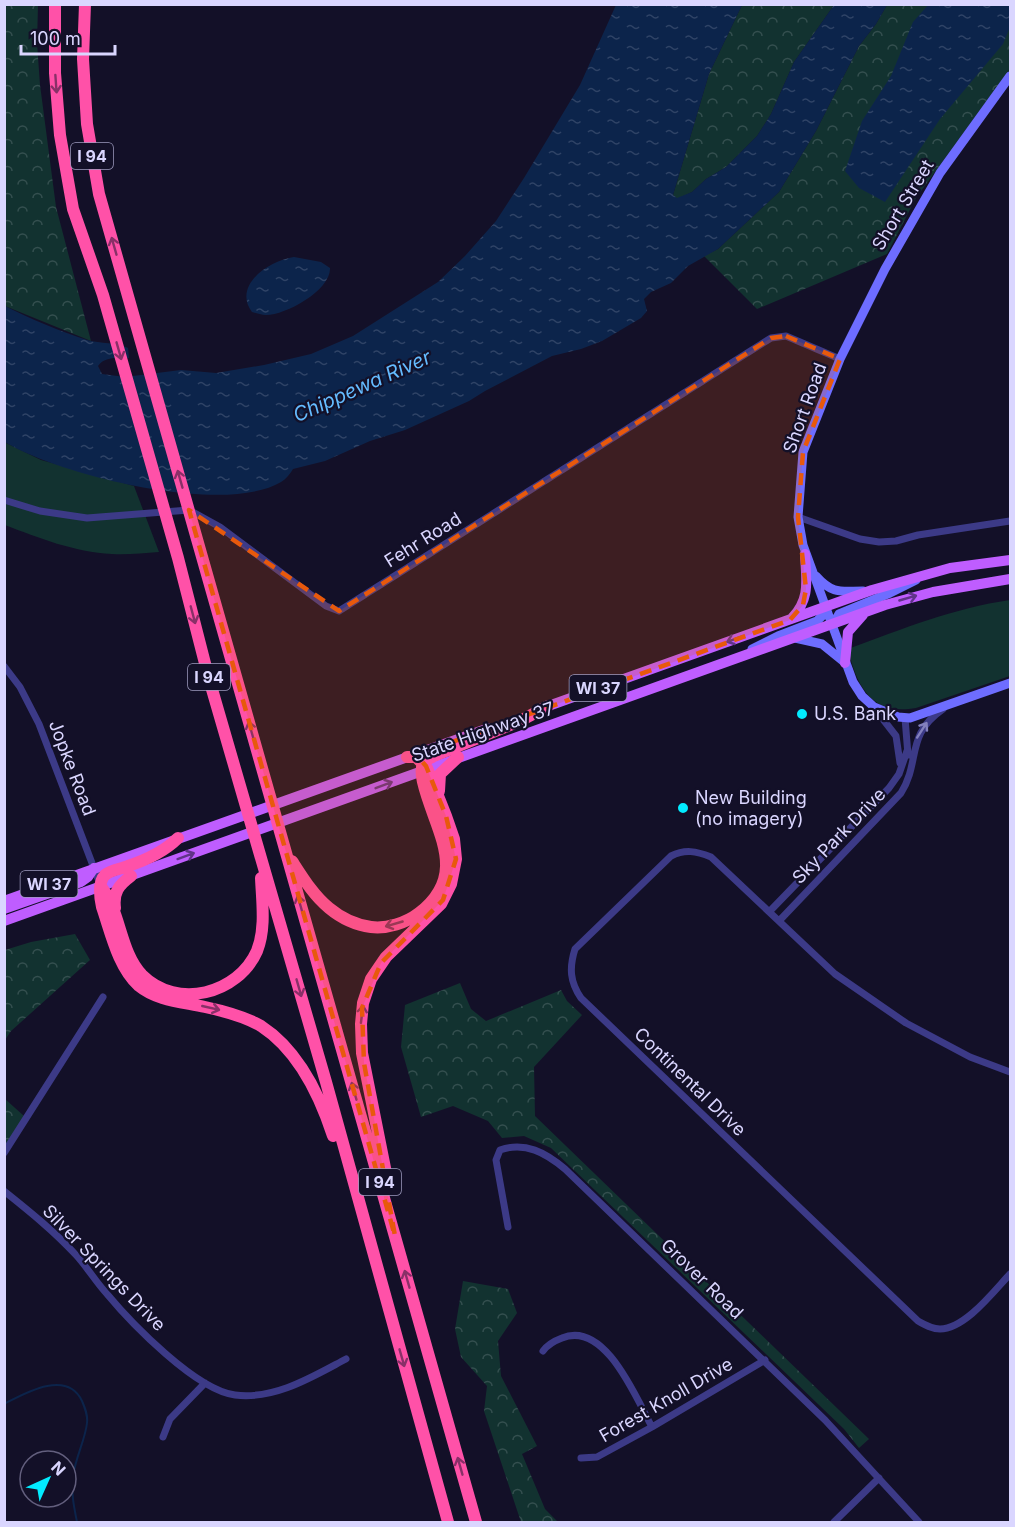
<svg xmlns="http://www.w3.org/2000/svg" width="1015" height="1527" viewBox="0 0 1015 1527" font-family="Inter,sans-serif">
<defs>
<pattern id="forest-crowns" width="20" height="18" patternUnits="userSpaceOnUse" patternTransform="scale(1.5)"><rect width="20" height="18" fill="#123230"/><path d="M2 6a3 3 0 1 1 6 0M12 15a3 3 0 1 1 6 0" fill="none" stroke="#344f4f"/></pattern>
<pattern id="water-ripples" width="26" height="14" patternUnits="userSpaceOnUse" patternTransform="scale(1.5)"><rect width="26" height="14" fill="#0c244b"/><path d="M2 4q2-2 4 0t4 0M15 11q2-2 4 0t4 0" fill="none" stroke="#2f4366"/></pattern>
</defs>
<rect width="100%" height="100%" fill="#131028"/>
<!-- forest -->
<path fill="url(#forest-crowns)" d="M5,5h33l-1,38 3,42 16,122 35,134 -86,-35z
M742,5h92l-40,57 -23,52 -14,22 -31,31 -20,12 -14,13 -15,7 -4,-4 36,-121z
M887,5h123v64l-94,129 -29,56 -130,55 -53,-53 14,-7 61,-57 37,-61 43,-85 17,-22z
M75,934l15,26 -79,71 -6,9v-90l26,-8z
M460,983l11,26 15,12 75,-31 6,11 15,14 -48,52 1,49 334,323 -10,9 -15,-19 -293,-281 -27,-12 -22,2 -14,-17 -35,-15 -32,11 -20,-70 4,-42z
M5,1099l19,17 -19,31z
M463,1281l45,8 9,24 -19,28 3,35 36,70 -15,8 23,55 13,13h-37l-37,-111 3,-25 -26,-29 -6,-28z"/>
<!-- green -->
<path fill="#123230" d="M4,442l37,18 93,26 25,66c-16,1 -32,3 -47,2 -38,-2 -73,-16 -107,-29z
M1010,600v76l-94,32c-44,8 -59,-21 -68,-59 54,-20 106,-41 162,-49z"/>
<!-- water -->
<path fill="url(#water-ripples)" d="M929,4l81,1v22l-7,17 -63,75 -55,83 -26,-14 -14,-17 17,-50 29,-45 22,-54z
M616,5h126l-33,69 -36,121 4,3 15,-6 14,-13 20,-12 31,-31 14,-22 23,-52 40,-57h53l-11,19 -17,22 -43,85 -37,61 -61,57 -30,17 -17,17 -20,9 -7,7 3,12 -6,7 -39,23 -21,8 -29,7 -67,35 -16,10 -64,29 -35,11 -45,20 -32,8c-3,5 -7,10 -12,13 -57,34 -222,-7 -276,-40v-136c23,12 57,26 82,34 14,4 29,2 41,8l1,10c-10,0 -24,-2 -31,8l4,8 23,3 56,-7 35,3 48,-8 47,-11 42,-18 85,-54 27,-26 31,-35 28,-43 56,-93z
M294,257l27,5 9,6c1,22 -44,47 -64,47 -5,0 -10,-2 -14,-3 -20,-27 18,-52 42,-55z"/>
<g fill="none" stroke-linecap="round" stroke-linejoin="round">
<!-- stream -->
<path stroke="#0c244b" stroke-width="2" d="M4,1404c21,-11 63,-35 78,-3 3,7 6,14 5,22 -2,18 -12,35 -14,54 -2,16 1,30 4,45
M265,1522h7
M377,1522h13"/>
<!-- street -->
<path stroke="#3c3a87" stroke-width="7" d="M4,500l36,11 47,7 102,-8 31,17 106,79 13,5 432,-273 15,-2 54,23
M798,517l62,22 19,3 17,-1 22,-6 92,-14
M4,666l16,21 19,37 61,160
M875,709l21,27 4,27
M905,718l3,37
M770,911l119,-123 10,-14 8,-23
M779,921l122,-128c20,-32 4,-58 42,-84
M1010,1072l-40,-15 -64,-34 -71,-49 -124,-117c-15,-6 -26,-8 -40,-1l-96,93c-6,19 -5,33 6,49l337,323c7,4 14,8 22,8 25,0 54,-38 70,-55
M4,1153l99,-156
M4,1191c25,20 50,40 72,64 11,12 20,27 31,39 25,30 89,96 128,101 40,5 77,-18 111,-36
M508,1227l-12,-67 4,-10c25,-9 46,3 65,19l260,251 94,102
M543,1351c5,-7 11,-10 19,-13 43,-18 74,60 90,89
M163,1437l7,-18 35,-36
M581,1458l16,-1 55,-30 113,-67
M834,1522l45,-44"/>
<!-- secondary -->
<path stroke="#6e6dff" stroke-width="9" d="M1010,76l-70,97 -55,96 -45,90 -37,93 -5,65 5,28 50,137 9,14 12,11 24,10 12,1 100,-35
M816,576c17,19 25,15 47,15
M833,625l6,-11 51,-21 26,-13
M795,638l27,6 21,17
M752,649l26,-13 39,-15 5,-5 3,-9"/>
<!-- primary -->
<path stroke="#bf5dff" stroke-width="10" d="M792,618c19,-20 14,-38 13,-64
M845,663l3,-31 15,-17
M540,709l332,-119 78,-22 60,-8
M4,901l485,-173
M4,909l77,-27 7,-5 6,-9
M4,921l881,-316 48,-13 77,-13"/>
<!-- highway -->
<path stroke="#ff51a8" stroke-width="12" d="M55,4v69l5,62 13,74 30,86 75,263 31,121 117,403 122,440
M85,4l-2,55 4,65 12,70 377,1328
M439,791l1,-17 18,-17
M178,838c-14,14 -32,22 -50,28 -7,3 -18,4 -23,9 -7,7 -5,23 -3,32 9,26 16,60 37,79 18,15 44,16 66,21 19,4 39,9 56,19 37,24 59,70 72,110
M292,861c11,17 22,35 37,47 12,10 27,17 42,19 16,2 35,-4 48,-14 52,-40 15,-83 4,-131 -1,-5 -3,-12 0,-18 2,-4 7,-6 11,-8l86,-35 28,-15
M102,888c19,25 18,64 40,87 35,35 96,19 115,-24 9,-23 5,-49 4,-73
M115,908c-2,-16 4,-23 16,-32
M389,1188l-27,-135 -1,-29 2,-21 8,-24 15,-22 55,-53 10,-20 5,-25 -2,-20 -8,-23 -19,-48 -11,-11h-9"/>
</g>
<!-- one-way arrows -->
<defs><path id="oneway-shaft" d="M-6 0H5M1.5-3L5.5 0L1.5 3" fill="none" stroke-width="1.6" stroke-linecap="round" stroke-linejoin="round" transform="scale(1.5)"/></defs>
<g stroke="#893068">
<use href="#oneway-shaft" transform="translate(56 84) rotate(86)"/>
<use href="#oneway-shaft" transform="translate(114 246) rotate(-106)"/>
<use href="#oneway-shaft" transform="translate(119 351) rotate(74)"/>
<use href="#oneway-shaft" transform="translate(180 479) rotate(-106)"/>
<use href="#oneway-shaft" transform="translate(193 615) rotate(75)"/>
<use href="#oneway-shaft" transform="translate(251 730) rotate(-106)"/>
<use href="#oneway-shaft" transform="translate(300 904) rotate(-106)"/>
<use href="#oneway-shaft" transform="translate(394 924) rotate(164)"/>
<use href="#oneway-shaft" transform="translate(299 988) rotate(74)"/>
<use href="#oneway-shaft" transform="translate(211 1008) rotate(13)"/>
<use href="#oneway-shaft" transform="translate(362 1014) rotate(-83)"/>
<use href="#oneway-shaft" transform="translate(354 1091) rotate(-106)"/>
<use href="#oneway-shaft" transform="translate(407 1279) rotate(-106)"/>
<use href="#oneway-shaft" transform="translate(402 1358) rotate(74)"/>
<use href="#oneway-shaft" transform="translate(460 1466) rotate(-106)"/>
</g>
<g stroke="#603389">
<use href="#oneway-shaft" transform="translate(908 598) rotate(-16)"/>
<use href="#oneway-shaft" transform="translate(735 639) rotate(160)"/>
<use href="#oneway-shaft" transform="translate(384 785) rotate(-21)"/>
<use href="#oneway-shaft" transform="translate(186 856) rotate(-20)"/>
</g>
<use stroke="#8380bd" href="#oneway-shaft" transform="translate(922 730) rotate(-57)"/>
<!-- marked area -->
<path fill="#e8590c" fill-opacity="0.2" stroke="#e8590c" stroke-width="4.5" stroke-dasharray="12 8" stroke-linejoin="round" d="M786,336l54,23 -37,93 -5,65 8,72 -3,16 -13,15 -374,135 10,11 20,50 10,43 -13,41 -62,63 -19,45 2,55 31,173 -206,-726 150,101 432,-273z"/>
<!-- markers -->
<g fill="#02ebff" stroke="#131028" stroke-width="2">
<circle cx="802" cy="714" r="6"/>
<circle cx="683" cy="808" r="6"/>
</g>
<g text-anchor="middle" stroke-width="4.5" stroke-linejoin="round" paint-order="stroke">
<!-- shield labels -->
<g fill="#131028" stroke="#9e9bbe" stroke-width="1.5">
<rect x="71" y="143" width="42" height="26" rx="4.5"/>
<rect x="188" y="664" width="42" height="26" rx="4.5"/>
<rect x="569.5" y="675" width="57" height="26" rx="4.5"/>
<rect x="20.5" y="871" width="57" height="26" rx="4.5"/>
<rect x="359" y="1169" width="42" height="26" rx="4.5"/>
</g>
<g font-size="16" font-weight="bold" fill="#dad6ff">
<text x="92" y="162">I 94</text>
<text x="209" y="683">I 94</text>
<text x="598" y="694">WI 37</text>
<text x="49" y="890">WI 37</text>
<text x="380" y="1188">I 94</text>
</g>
<!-- street labels -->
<g font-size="18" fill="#dad6ff" stroke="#131028">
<text transform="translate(903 205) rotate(-59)" y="6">Short Street</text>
<text transform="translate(805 408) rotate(-70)" y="6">Short Road</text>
<text transform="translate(423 540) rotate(-32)" y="6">Fehr Road</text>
<text transform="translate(483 732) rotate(-19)" y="6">State Highway 37</text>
<text transform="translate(72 768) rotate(69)" y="6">Jopke Road</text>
<text transform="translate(839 836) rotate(-46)" y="6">Sky Park Drive</text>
<text transform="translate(690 1082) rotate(44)" y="6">Continental Drive</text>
<text transform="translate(104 1268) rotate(46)" y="6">Silver Springs Drive</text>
<text transform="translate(702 1279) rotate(44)" y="6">Grover Road</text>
<text transform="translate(666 1400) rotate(-30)" y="6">Forest Knoll Drive</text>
</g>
<!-- poi labels -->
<g font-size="18" fill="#dad6ff" stroke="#131028" text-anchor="start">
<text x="814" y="720">U.S. Bank</text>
<text x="695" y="804">New Building<tspan x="695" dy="21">(no imagery)</tspan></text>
</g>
<!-- water labels -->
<g font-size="20" font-style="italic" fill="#64bbff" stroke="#131028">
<text transform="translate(362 386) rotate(-24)" y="7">Chippewa River</text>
</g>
</g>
<!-- border -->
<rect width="1015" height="1527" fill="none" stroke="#dad6ff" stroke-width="12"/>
<!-- north arrow -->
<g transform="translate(48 1479) rotate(45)"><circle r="28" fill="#131028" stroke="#635f7e" stroke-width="1.5"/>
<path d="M0-4.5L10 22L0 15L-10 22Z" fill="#02ebff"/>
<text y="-9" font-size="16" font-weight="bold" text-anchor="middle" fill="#dad6ff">N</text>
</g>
<!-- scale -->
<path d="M21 45v9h94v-9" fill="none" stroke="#dad6ff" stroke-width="3"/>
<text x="30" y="45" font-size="18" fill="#dad6ff" stroke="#131028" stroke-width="4.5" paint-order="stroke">100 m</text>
</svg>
